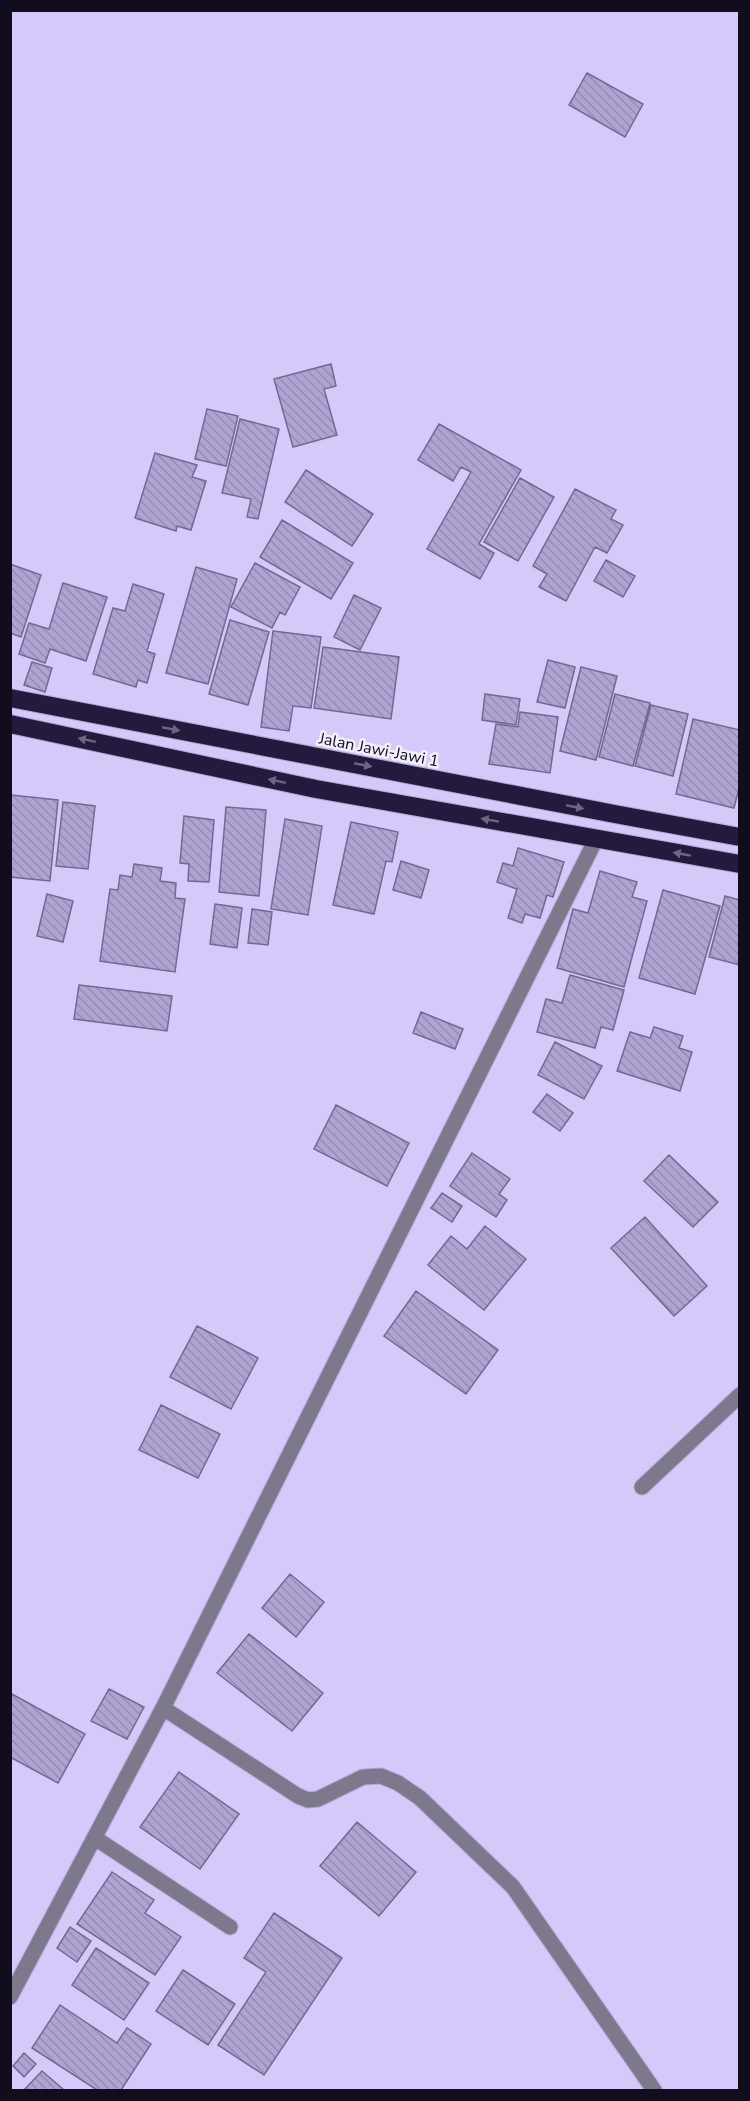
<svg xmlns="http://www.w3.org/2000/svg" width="750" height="2101" viewBox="0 0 750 2101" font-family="'Nunito Sans',sans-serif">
<defs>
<pattern id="building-back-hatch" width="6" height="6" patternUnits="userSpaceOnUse" patternTransform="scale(1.5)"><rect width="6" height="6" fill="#afa3d2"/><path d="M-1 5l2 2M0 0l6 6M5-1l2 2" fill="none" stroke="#968bb4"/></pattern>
</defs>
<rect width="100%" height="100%" fill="#d5c9f9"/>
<!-- building -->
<path fill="url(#building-back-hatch)" stroke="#746893" stroke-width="1.5" d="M587,73l56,31 -18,33 -56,-32z
M331,364l5,22 -12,3 13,46 -44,12 -19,-68z
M207,409l31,7 -12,50 -31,-7z
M240,419l39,10 -21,90 -11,-2 4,-18 -29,-6z
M439,424l82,46 -42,74 15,9 -14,26 -53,-30 44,-77 -10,-5 -8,14 -35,-21z
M155,453l42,12 -5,12 14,4 -15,49 -14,-4 -1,5 -41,-13z
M306,470l67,44 -21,32 -67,-44z
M520,478l34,19 -36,64 -34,-19z
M575,489l41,21 -5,9 12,6 -16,28 -12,-6 -29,54 -27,-14 8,-13 -14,-8z
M282,520l71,43 -22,36 -71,-42z
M606,560l29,16 -12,21 -29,-16z
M255,563l45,24 -15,28 -5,-3 -8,16 -41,-21z
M10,564l31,11 -20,62 -11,-4z
M196,567l41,12 -29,105 -42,-11z
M63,583l44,14 -21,64 -36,-12 -5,14 -26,-9 10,-31 20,6z
M133,584l31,10 -17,57 8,3 -8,29 -9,-3 -2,7 -43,-13 20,-66 12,3z
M354,595l27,13 -21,42 -26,-13z
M230,620l39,12 -21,73 -39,-11z
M273,631l48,6 -10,71 -18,-2 -4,25 -28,-4z
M323,647l76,10 -8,62 -77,-11z
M548,660l27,7 -10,41 -28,-6z
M32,662l20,6 -7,24 -21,-7z
M581,667l36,9 -21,84 -36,-9z
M485,694l35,5 -4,26 -34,-5z
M615,694l35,9 -17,63 -34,-9z
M651,705l37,9 -15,62 -38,-10z
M520,712l38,5 -8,56 -61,-9 7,-40 22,3z
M693,719l47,11v54l-6,24 -58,-14z
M11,795l47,5 -8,81 -40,-4z
M63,802l32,4 -7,63 -32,-3z
M226,807l40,3 -7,86 -40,-4z
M184,816l30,4 -5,62 -21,-1 1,-17 -9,-1z
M285,819l37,7 -14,89 -37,-6z
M351,822l47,10 -6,30 -6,-1 -12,53 -41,-9z
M518,848l46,14 -11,35 -6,-2 -7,23 -15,-4 -3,9 -14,-5 9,-29 -20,-7 6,-19 10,3z
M401,861l28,9 -8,28 -28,-8z
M134,864l28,4 -2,13 16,2 -1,15 10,1 -10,73 -75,-11 10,-72 8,1 2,-15 12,2z
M600,871l37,11 -5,15 15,4 -23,86 -67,-19 16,-59 15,4z
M663,890l57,16 -25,88 -56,-16z
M47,894l26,7 -10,41 -26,-6z
M725,896l15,4v65l-31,-8z
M215,904l27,4 -5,40 -27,-4z
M252,909l20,3 -4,33 -20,-2z
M570,975l54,15 -11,40 -12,-3 -6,21 -58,-16 9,-33 16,4z
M79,985l93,11 -5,35 -93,-12z
M421,1012l42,17 -8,20 -42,-16z
M654,1027l29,9 -4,12 13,4 -12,39 -63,-20 13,-39 20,6z
M555,1042l47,24 -18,33 -46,-24z
M547,1094l26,19 -13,18 -27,-19z
M336,1105l73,38 -22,43 -73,-37z
M472,1153l38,26 -11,15 8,6 -11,17 -46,-31z
M669,1155l49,47 -25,25 -49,-46z
M442,1193l20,13 -10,16 -21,-14z
M645,1217l62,69 -33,30 -63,-68z
M485,1226l41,33 -42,51 -56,-45 23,-29 16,13z
M416,1291l82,59 -32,44 -82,-58z
M197,1326l61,32 -27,51 -61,-32z
M161,1405l59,29 -22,44 -59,-28z
M290,1574l34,28 -28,35 -34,-29z
M249,1634l74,59 -31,38 -75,-58z
M109,1689l35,18 -17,32 -36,-18z
M10,1693l75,41 -27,49 -48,-26z
M179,1772l60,42 -39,55 -60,-42z
M357,1822l59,50 -37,44 -59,-50z
M112,1872l42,28 -9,13 36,24 -26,38 -78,-51z
M274,1913l68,45 -78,117 -46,-30 48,-73 -22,-14z
M70,1927l21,14 -14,21 -20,-14z
M96,1948l53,35 -25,37 -52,-35z
M183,1970l52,34 -27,41 -52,-34z
M60,2005l57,38 10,-15 24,16 -30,46h-24l-65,-42z
M24,2053l12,11 -12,13 -11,-11z
M42,2071l22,19h-40z"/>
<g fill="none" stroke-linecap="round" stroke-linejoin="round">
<!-- minor casing -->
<g stroke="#b2a7d1" stroke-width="17">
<path id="minor" d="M642,1487l98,-92
M163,1708l135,88 10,4 10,-1 45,-22 18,-1 17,7 22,15 93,89 141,203
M95,1838l135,89
M10,1997l153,-289 433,-869"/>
</g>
<!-- highway casing -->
<g stroke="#b2a7d1" stroke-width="20">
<path id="highway" d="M10,698l610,117 120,22
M10,724l306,65 424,75"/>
</g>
<!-- minor -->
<use href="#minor" stroke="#7d788c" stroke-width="15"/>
<!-- highway -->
<use href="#highway" stroke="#25193d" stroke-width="18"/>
</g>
<!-- one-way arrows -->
<defs><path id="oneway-solid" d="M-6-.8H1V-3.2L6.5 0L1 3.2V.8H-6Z" transform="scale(1.5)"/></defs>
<g fill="#6d6481">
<use href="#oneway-solid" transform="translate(171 729) rotate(11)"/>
<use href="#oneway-solid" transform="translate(87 740) rotate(-168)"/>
<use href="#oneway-solid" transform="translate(363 765) rotate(11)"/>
<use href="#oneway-solid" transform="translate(277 781) rotate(-168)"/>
<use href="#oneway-solid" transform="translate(575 807) rotate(11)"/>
<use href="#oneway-solid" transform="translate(490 820) rotate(-170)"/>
<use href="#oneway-solid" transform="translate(682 854) rotate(-170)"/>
</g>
<g text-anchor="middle" stroke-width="5" stroke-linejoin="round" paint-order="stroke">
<!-- street labels -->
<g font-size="16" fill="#120d1d" stroke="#f3f0ff">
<text transform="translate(379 749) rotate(11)" y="6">Jalan Jawi-Jawi 1</text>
</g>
</g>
<!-- border -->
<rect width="750" height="2101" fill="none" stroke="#120d1d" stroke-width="24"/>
</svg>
